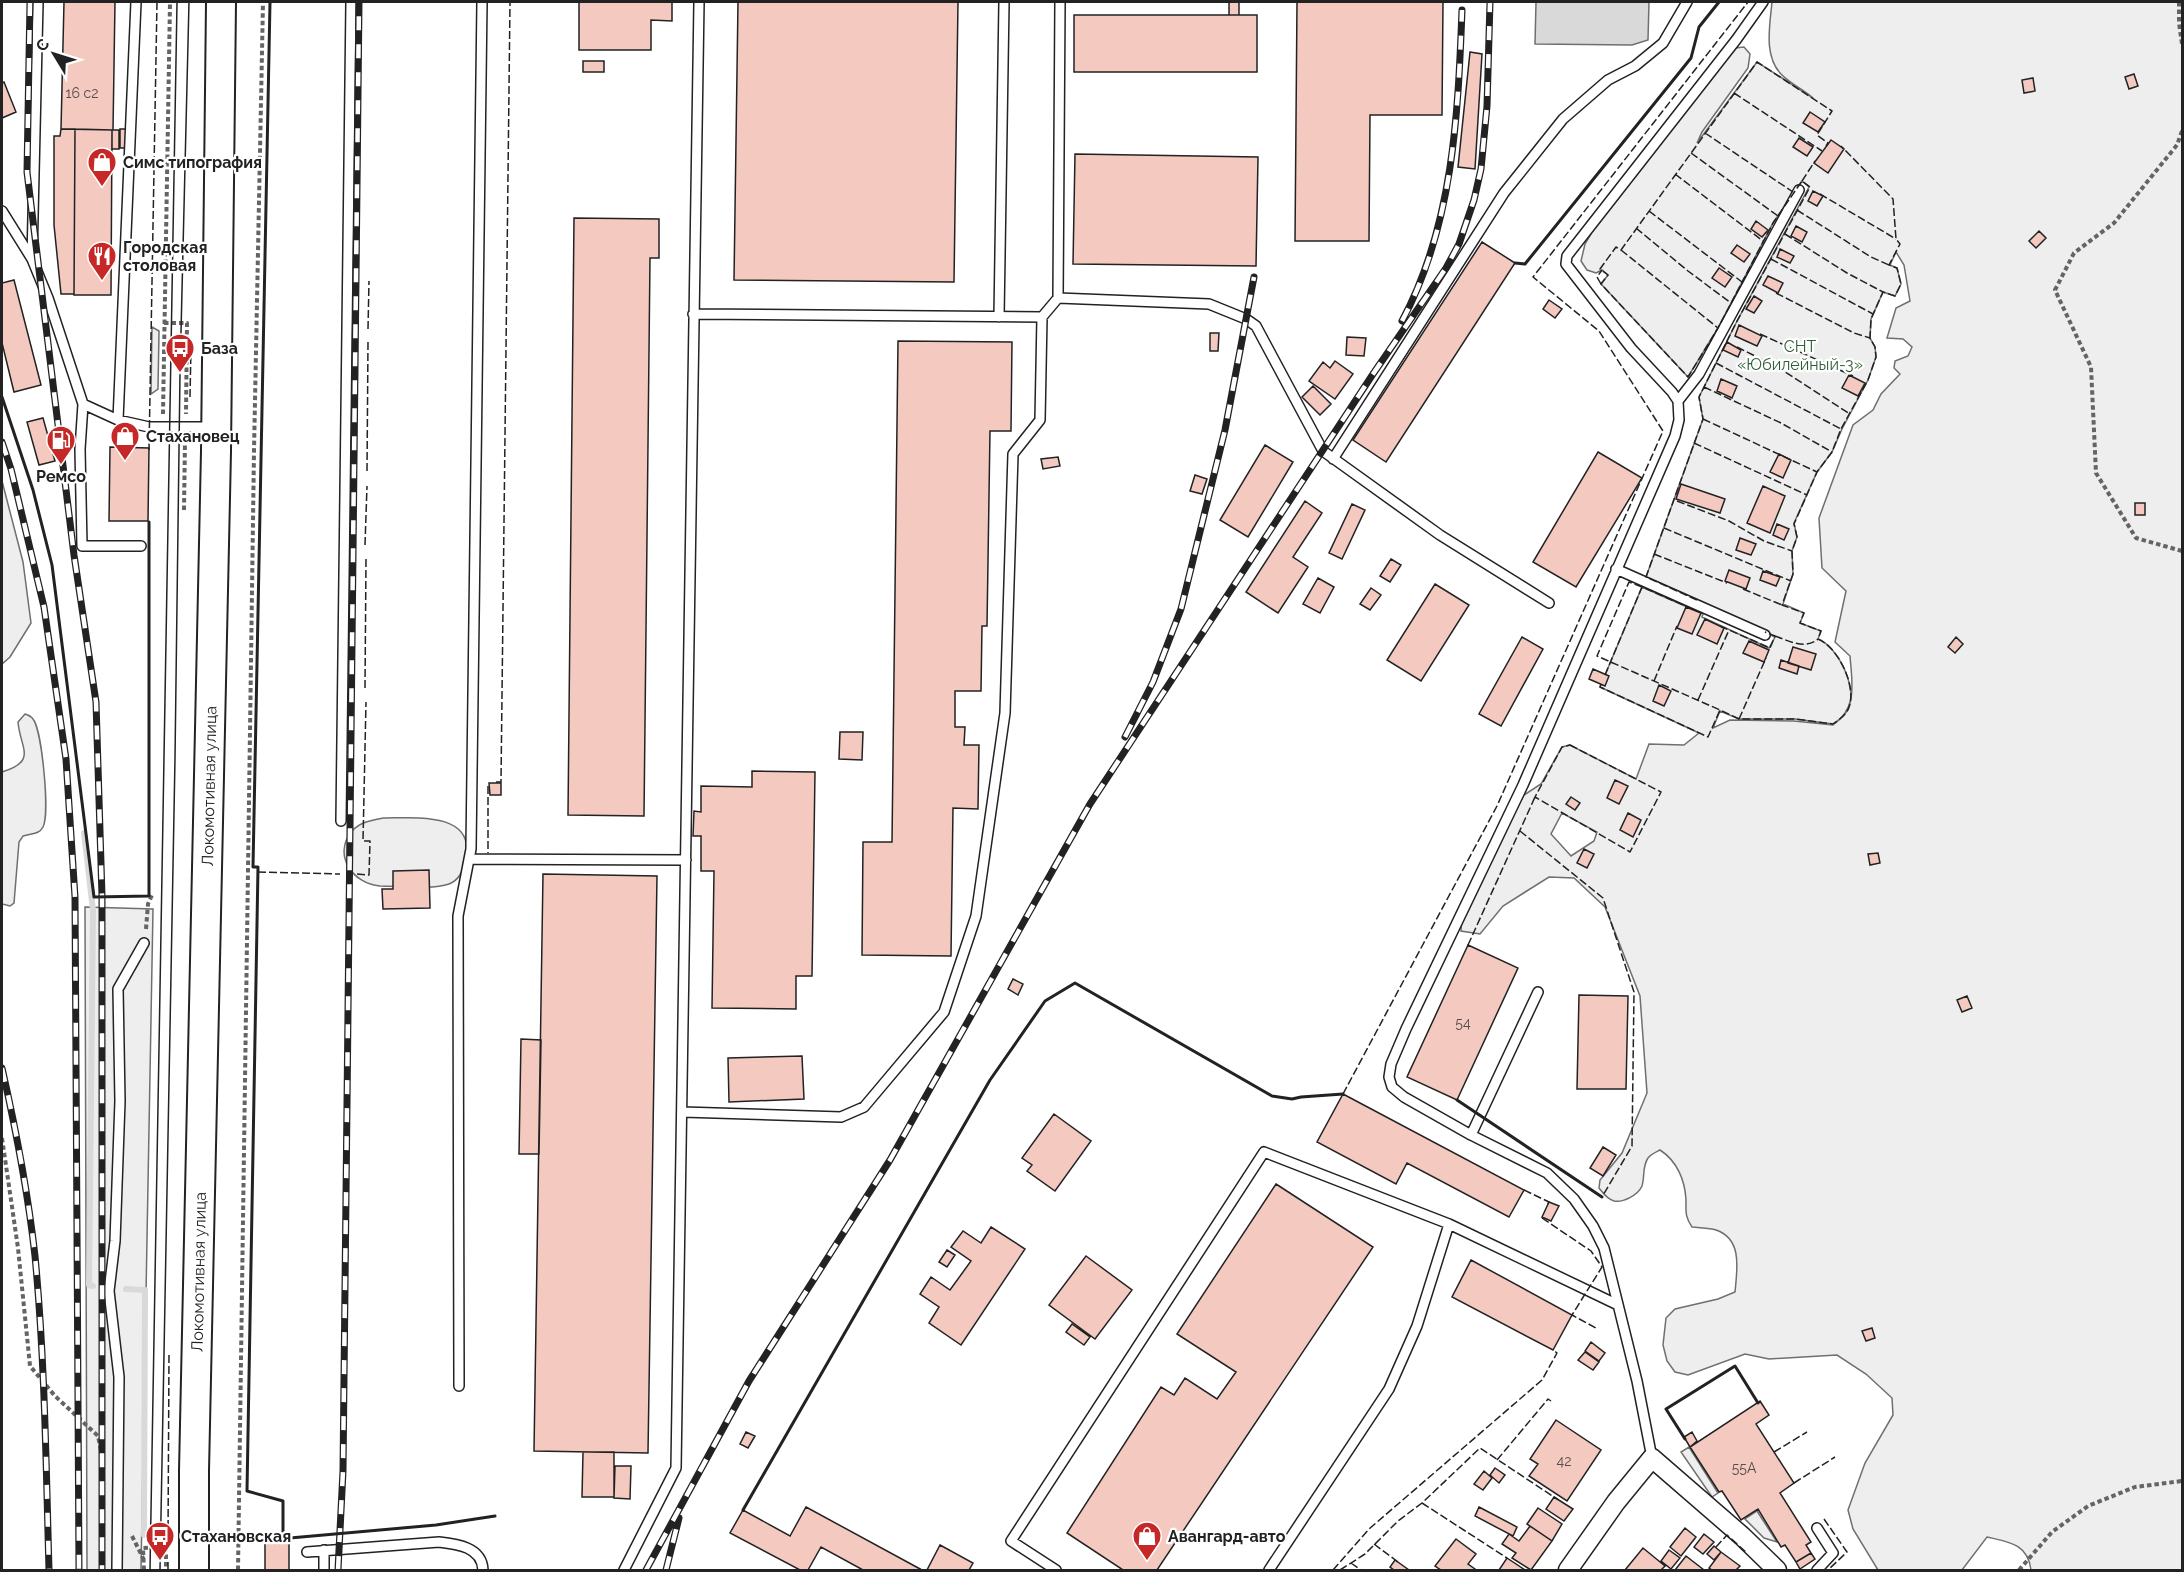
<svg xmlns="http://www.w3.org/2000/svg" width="2184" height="1572" viewBox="0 0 2184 1572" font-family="Raleway,sans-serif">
<rect width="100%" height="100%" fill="#fff"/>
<!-- green -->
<path fill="#eee" stroke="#6f6f6f" stroke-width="1.5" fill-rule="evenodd" d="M1772,2h410v1568h-151c-3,-26 -22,-28 -44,-33l-25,33h-84l-25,-41 -5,-19 17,-47 28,-48 -1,-17 -26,-24 -29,-19 -68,4 -24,-5 -57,21 -13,-3 -8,-11 -4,-16 3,-27 9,-9 43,-10 17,-7c2,-22 8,-53 -19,-62 -7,-2 -16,-2 -24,-3 -7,-10 -6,-15 -6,-27 -1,-20 -9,-39 -26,-50 -4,2 -9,4 -12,8 -6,9 -3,18 -6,28 -4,9 -19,17 -28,15 -7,-2 -11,-8 -15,-13l1,-8 22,-27 25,-60 -7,-97 -35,-89 -31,-29 -25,-1 -46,29 -23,28 -19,-3 1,-19 56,-106 6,-11 17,-11 21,-37 8,-2 66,34 13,-35 35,1 15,-12 -99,-46 42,-100 61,27 -1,3 67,31 6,-11 -129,-60 57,-158 -4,-22 37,-74 73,-136 -7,-6 -29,42 -55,105 -30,49 -87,-93 7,-9 -6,-5 -6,3 -9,-3 -6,-9 4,-17 7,-12 143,-184 9,-1 6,7 -2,14 -46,64 -5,11 60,-81 56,36c-9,-8 -22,-14 -31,-23 -19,-18 -12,-50 -10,-73zM1896,252l8,13 6,36 -14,7 -9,30 16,1 9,8 -4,9 -13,5 -1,7 6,6 -19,20 -8,16 -20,15 -34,93 3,50 24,23 -11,51 15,14c2,27 8,52 -17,69l-39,-4 -64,-1 -17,8 7,-17 19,8h56l38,5c6,-4 14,-10 16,-17 8,-21 -11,-60 -31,-68l3,-8 -21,-8 4,-10 -21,-9 10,-30 -1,-23 5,-14 -3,-14 23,-51 15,-20 10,-23 26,-49 8,-23 -1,-10 -5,-9 1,-19 12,-27 12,4 6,-12 -4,-16 -7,-3zM1562,813l35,19 -3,9 -23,15 -20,-22z
M152,327l7,4 -1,58 -7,5z
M2,481l21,81 8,61 -21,34 -8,7z
M25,714c3,1 6,2 8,5 9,11 17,95 10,108 -4,8 -12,6 -20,9l-4,6 -5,61 -4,3 -8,-2v-132c36,-11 18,-24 16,-50z
M383,818c30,0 92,-7 83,40 -2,11 -6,22 -17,26 -17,6 -50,2 -69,2 -27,-2 -48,-31 -28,-55 8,-9 20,-11 31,-13z
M85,907l68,2 -12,661h-54z
M1689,1447l29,46 -6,4 -31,-45z
M1757,1511l20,31 -13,-4 -19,-19z"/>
<!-- water -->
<path fill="#d9d9d9" stroke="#6f6f6f" stroke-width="1.5" d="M1536,2h113l-1,38 -16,5 -97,-1z"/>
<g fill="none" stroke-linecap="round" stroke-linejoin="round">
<!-- stream -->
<path stroke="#d9d9d9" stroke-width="6" d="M84,833l9,77 -4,375 4,1
M126,1289l19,1 -1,245"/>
</g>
<!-- building -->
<path fill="#f3c9c0" stroke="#222" stroke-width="1.5" d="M64,2h51l-2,128 -52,-1z
M579,2h93v19l-21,-1v30h-72z
M738,2h220l-4,280 -220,-2z
M1229,2h10v13h-10z
M1297,2h146l-1,113h-72l-1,126h-74z
M1074,15h183v57h-183z
M1470,52l12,2 -7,115 -17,-2z
M583,61h21v11h-21z
M2134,74l4,12 -9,3 -4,-12z
M2033,78l2,13 -11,2 -2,-13z
M4,82l12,30 -14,6v-35z
M1810,112l15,10 -7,10 -15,-9z
M61,129h14l-1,165h-13l-7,-69v-89h6z
M75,129l37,1 -1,165h-37z
M120,129h8v19h-8z
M112,130h7v19h-7z
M1799,138l14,9 -6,9 -14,-9z
M1831,140l13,9 -16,24 -14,-10z
M1075,154l183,3 -2,109 -183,-2z
M1813,191l10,5 -6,10 -9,-5z
M574,218l85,1v39h-9l-6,558 -76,-1z
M1756,221l12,9 -6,7 -11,-8z
M1796,226l11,6 -5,10 -11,-6z
M2039,231l7,7 -10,10 -7,-7z
M1482,242l33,21 -129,199 -33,-22z
M1737,245l13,9 -6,8 -13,-9z
M1780,249l14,7 -4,7 -13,-6z
M1719,268l13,9 -7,10 -13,-9z
M1768,276l15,7 -5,10 -15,-8z
M14,280l27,105 -27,7 -12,-49v-60z
M1754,296l8,5 -8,12 -8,-4z
M1549,300l13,9 -7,9 -12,-9z
M1739,325l23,11 -5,10 -22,-10z
M1210,333h9l-1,18h-8z
M1347,337l19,1 -2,18 -18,-1z
M898,341l114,1 -1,89h-21l-3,195h-5l-1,65h-26v36h10l-1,18h15l-1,64 -25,-1 -2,148 -89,-1 1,-113h29z
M1727,342l14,8 -3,7 -15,-7z
M1335,361l18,13 -18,25 -26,-18 14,-19 7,6z
M1849,375l16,8 -7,13 -16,-8z
M1721,379l16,7 -5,12 -15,-7z
M1313,386l18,18 -11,11 -18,-18z
M43,418l12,43 -16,4 -12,-43z
M1265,445l28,17 -45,75 -28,-17z
M110,447l39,1 -1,73h-39z
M1598,452l44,26 -66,109 -43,-25z
M1779,454l12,6 -8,18 -13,-6z
M1058,457l2,9 -17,3 -2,-10z
M1195,475l12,4 -5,15 -12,-3z
M1681,484l44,15 -5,14 -44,-14z
M1763,486l22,10 -15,37 -23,-10z
M1305,501l17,12 -29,44 15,10 -30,46 -32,-21z
M2135,503h10v12h-10z
M1352,504l13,6 -23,49 -13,-6z
M1777,524l12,5 -5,11 -11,-5z
M1740,538l16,6 -5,11 -15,-5z
M1391,559l10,6 -11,17 -10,-6z
M1729,570l21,8 -4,11 -21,-8z
M1763,571l17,6 -4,9 -16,-6z
M1318,578l16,9 -14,26 -17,-9z
M1435,584l34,21 -48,76 -34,-21z
M1371,588l10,7 -11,15 -10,-6z
M1686,607l15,6 -9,21 -15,-6z
M1705,619l19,9 -7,16 -20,-9z
M1522,637l21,12 -42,77 -22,-12z
M1956,637l7,7 -8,9 -7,-6z
M1749,641l20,9 -5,12 -21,-9z
M1793,647l23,7 -5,16 -23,-7z
M1781,660l18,6 -2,8 -18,-6z
M1593,669l16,7 -4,10 -16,-7z
M1659,685l12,6 -7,15 -11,-5z
M840,732h23l-1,28 -23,-1z
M752,771l63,1 -3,204h-16v33l-84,-1 2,-137h-13v-35h-8l1,-25 7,1v-26l51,1z
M1615,780l13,6 -9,18 -12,-6z
M489,783h12v12h-11z
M1571,797l9,6 -5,7 -9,-6z
M1628,813l13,7 -8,17 -13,-7z
M1584,849l10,5 -7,14 -10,-5z
M1878,853l2,10 -10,2 -2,-11z
M429,870l1,38 -47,1 -1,-20h11v-18z
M543,874l114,2 -9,577 -114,-2z
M1468,945l50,23 -61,132 -50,-23z
M1013,979l10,5 -5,11 -10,-6z
M1579,995l49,1 -2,93h-49z
M1967,996l5,12 -10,4 -5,-12z
M521,1039l20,1 -2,114h-20z
M802,1056l2,43 -75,3 -1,-44z
M1343,1094l181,96 -15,27 -102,-54 -11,21 -79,-42z
M1054,1114l37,27 -36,50 -28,-20 5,-6 -10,-7z
M1603,1147l13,8 -13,21 -13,-8z
M1276,1184l97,63 -216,323h-34l-56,-37 94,-146 13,8 11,-17 32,21 19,-27 -59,-38z
M1549,1202l10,4 -8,15 -9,-4z
M991,1227l34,22 -64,96 -32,-22 10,-16 -19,-13 11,-17 19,13 21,-29 -20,-14 12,-16 18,12z
M947,1250l8,5 -8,12 -8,-5z
M1086,1256l46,34 -37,49 -46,-34z
M1471,1260l101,55 -19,35 -101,-53z
M1072,1324l18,13 -6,8 -18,-13z
M1872,1328l3,10 -9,3 -4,-10z
M1591,1342l14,11 -6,8 -14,-10z
M1585,1352l14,10 -6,8 -15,-10z
M1760,1401l9,14 -13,9 38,59 -14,10 31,49 -5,3 5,8 -15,9 -11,-17 -4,2 -23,-38 -17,11 -19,-29 -3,1 -29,-45z
M1556,1420l45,30 -34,51 -38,-25 9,-12 -8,-5z
M746,1432l9,4 -7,12 -8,-4z
M1692,1432l5,9 -7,6 -6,-10z
M583,1452h31v45h-32z
M615,1466h16l-1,33 -16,-1z
M1495,1468l10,7 -6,8 -9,-8z
M1484,1471l8,7 -9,12 -9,-6z
M1554,1497l19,12 -9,12 -18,-12z
M806,1507l116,63h-59l-42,-23 -13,23h-8l-70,-37 13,-23 47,26z
M1479,1507l38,20 -4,9 -38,-20z
M1538,1508l24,16 -10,17 -25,-17z
M1530,1526l22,15 -21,29 -19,-12 4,-5 -14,-9 7,-10 10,7z
M1685,1528l11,9 -15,19 -11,-9z
M1704,1534l10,8 -11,12 -9,-7z
M265,1539h24v31h-24z
M1456,1539l20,15 -8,10 7,5 -1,1h-33l-6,-4z
M940,1545l33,18 -4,7h-42z
M1714,1546l7,6 -7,8 -7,-6z
M1643,1548l22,18 -4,4h-36z
M1669,1550l11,8 -9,11 -10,-8z
M1721,1552l19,14 -4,4h-24l-3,-2z
M1811,1553l4,6 -15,10 -4,-7z
M1686,1556l18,14h-29z
M1507,1558l18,12h-26z
M1395,1560l14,10h-15l-4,-3z"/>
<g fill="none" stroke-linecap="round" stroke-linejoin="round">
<!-- service casing -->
<g stroke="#222" stroke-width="12">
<path id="service" d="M2,211l30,48 16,39 35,106 35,16 31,7h65
M32,259l6,-257
M1058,298l2,-296
M693,314l349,3
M999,317l5,-315
M1678,401l21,-27 100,-184
M83,404l-3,45 2,97h59
M118,420l18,-418
M1333,459l171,-266 59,-74 45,-39 27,-14 28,-23 24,-41
M1616,569l149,66
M341,821l10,-819
M469,859l217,1
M683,1112l158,5 23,-10 80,-95 32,-96 29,-203 8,-259 27,-34 2,-103 16,-19 151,6 37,15 10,7 67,125 117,84 109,68
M1471,1135l67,-143
M459,1386l-1,-470 13,-67 11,-847
M1652,1458l-15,-77 -33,-133 -11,-22 -19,-27 -27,-26 -76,-38 -67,-38 -12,-10 -3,-10 2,-13 15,-35 117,-244 152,-349 4,-16 -1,-19 -6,-9 -41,-44 -65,-84 1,-8 169,-216 27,-38
M324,1550v20
M307,1552l132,-10c18,2 43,5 44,28
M117,1570l2,-193 -10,-86 6,-50 5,-140 -2,-112 26,-46
M624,1570l52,-102 23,-1466
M1056,1570l-45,-29 253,-389 185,72 169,81
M1269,1570l120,-181 28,-63 32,-102
M1817,1570l16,-17 -16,-25"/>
</g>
<!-- minor casing -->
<g stroke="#222" stroke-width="21">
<path id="minor" d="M1568,1570l48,-68 36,-44 90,78 35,34"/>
</g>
<!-- primary casing -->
<g stroke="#222" stroke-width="32">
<g id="primary">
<path id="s1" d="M194,1570v-99l22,-1020 5,-449"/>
</g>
</g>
<!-- path -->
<path stroke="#646464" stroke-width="4" stroke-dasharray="4.5 3" stroke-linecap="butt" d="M2179,2v21l3,21
M2182,131l-5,14 -63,78 -40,30 -19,37 36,77 5,106 40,65 46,13
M164,323h23l-1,91
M163,414l7,-412
M184,510l1,-70
M146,929l2,-25 4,-9
M2,1138l16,110 12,118 25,30 43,40 5,24
M132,1536l12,24
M144,1570l-1,-22 23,-1v23
M238,1570l16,-1119 9,-449
M2019,1570l33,-38 36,-26 47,-19 47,-6"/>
<!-- service -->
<use href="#service" stroke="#fff" stroke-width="9"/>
<!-- minor -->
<use href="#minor" stroke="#fff" stroke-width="18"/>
<!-- primary -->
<use href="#primary" stroke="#fff" stroke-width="28"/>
<!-- tram -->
<path stroke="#222" stroke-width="1.5" d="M150,1570l27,-1568
M160,1570l15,-812 5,-385 9,-371"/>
<!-- rail casing -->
<g stroke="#222" stroke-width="7">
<path id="rail" d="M30,2l-3,170 47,383 22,147 6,194v674
M1402,321c51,-95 56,-205 60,-311
M2,442l9,27 33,138 22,152 9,138 4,673
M1125,737l28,-55 28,-73 44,-179 29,-153
M2,1068c14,62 26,125 33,188 10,105 11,210 14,314
M338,1570l5,-99 16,-1469
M646,1570l103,-189 141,-221 200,-356 283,-430 73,-106 13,-24 15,-44 7,-31 6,-63 3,-104
M666,1570l13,-52"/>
</g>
<!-- rail -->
<use href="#rail" stroke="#fff" stroke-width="4.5" stroke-dasharray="14" stroke-linecap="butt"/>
<!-- fence -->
<path stroke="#222" stroke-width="1.5" stroke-dasharray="8 3" stroke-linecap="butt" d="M1734,93l88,58
M1705,133l88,59
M1691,153l87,63
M1675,174l88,67
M1802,181l13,-20
M1820,194l76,45
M1797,210l74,47 18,8
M1649,211l93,71
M1636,228l52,43 43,32
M1785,234l62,39 36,19
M1621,250l97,78
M1771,259l102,55
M1601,284l-4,-7 5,-7
M1776,293l78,40 16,5
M368,329l1,-48
M1760,334l93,42
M1737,347l42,21 71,46
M1716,363l125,66
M1704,387l77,36 51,29
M190,397l1,-50
M1703,419l114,53
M1694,443l113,52
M149,450l8,-448
M367,471l1,-129
M1677,501l52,20 35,20 28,10
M1664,528l127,53
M365,545l2,-59
M1654,554l73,29
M1642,587l-13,-5 -32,74 123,54
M1743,589l39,16
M1697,600l-51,-23 57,-158 -4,-22 37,-74 74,-136 -8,-6 -29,42 -55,105 -30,49 -87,-93 7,-9 -8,-6 16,-22 5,3 136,-188 75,49 -15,24 11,8 -2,3
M1720,626l50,22 5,-12 -10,-4
M1775,636c14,5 31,14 43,3
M1605,675l37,-88 48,21
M1654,681l23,-55
M1601,684l-1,3 108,50 12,-27 19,9h56l38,5c6,-4 14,-10 16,-17 8,-21 -11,-60 -31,-68l3,-8 -21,-8 4,-10 -22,-8 11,-31 -1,-23 5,-14 -3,-13 23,-52 15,-20 9,-23 27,-49 8,-23 -1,-10 -5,-9 1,-19 12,-27 12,4 6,-12 -4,-16 -8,-3 11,-21 -4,-5 -3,-40 -52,-53
M365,688l1,-130
M1698,700l31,-70
M1739,719l27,-61
M1570,745l91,47 -31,60 -95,-55 27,-50z
M496,782h5l9,-780
M488,786v67
M1520,831l83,67 31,94 -2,154 -30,51
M258,872l82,2
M357,874l12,1 1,-34h-7l3,-139
M1468,945l67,-148
M1343,1094l154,-288 166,-375 -64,-100 -66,-54 215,-275
M1524,1190l25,12 -2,3
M1542,1218l49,33 11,16 -30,48 24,13
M1774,1452l33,-20
M1497,1460l51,-61 3,2
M1794,1483l41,-26
M1422,1503l85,55
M1824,1519l23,33 -19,18
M168,1539l1,-185
M1374,1544l24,18
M1716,1547l11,-12 20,18
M1351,1563l10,7
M168,1570v-10
M1333,1570l36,-41 173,-149 15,-27 -4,-3
M1340,1570l25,-16 33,-33 24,-18 58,-55 77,51"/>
<!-- wall -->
<path stroke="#222" stroke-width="3" d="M270,2l-17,865h5l-11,624 36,10v36
M1515,263l10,1 166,-206 8,-31 20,-25
M2,397l31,93 19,75 42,332 55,-1v-374
M1457,1100l145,97
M1685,1439l-19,-30 69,-43 23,37
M743,1510l247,-430 55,-79 30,-18 197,113 20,3 9,-2 42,-3
M290,1538l146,-13 59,-9"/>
</g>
<!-- icons -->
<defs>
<g id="shop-pin" transform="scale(1.5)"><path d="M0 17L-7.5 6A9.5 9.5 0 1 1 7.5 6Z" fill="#c62828" stroke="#fff"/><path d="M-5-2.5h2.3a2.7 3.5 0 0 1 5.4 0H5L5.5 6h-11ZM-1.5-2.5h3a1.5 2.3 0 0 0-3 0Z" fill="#fff"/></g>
<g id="restaurant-pin" transform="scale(1.5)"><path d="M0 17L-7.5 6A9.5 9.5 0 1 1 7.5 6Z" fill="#c62828" stroke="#fff"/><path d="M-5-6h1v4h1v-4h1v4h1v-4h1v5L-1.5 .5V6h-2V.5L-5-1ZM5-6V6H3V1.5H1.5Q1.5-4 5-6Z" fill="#fff"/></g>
<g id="bus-pin" transform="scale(1.5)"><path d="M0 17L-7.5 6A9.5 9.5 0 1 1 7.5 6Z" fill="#c62828" stroke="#fff"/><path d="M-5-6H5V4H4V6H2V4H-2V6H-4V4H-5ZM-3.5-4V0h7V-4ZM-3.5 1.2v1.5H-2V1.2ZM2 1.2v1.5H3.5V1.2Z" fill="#fff"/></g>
<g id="fuel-pin" transform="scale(1.5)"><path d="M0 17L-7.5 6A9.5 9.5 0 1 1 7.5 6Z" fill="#c62828" stroke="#fff"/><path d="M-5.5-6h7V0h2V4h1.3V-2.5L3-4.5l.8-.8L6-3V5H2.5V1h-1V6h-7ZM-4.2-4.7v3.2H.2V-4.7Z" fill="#fff"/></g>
</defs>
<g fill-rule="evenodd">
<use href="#shop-pin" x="102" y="162"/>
<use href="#restaurant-pin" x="102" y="256"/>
<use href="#bus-pin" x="180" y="348"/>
<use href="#shop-pin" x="125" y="436"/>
<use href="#fuel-pin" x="61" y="440"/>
<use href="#bus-pin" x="160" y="1536"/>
<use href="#shop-pin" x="1147" y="1536"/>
</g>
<g text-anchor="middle" stroke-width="4.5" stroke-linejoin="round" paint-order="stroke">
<!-- number labels -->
<g font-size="14" fill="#564c4a">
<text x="82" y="98">16 с2</text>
<text x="1463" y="1028">54</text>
<text x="1564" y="1466">42</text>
<text x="1744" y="1473">55А</text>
</g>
<!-- poi labels -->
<g font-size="16" font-weight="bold" fill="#222" stroke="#fff" text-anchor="start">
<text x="123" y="168">Симс типография</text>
<text x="123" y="253">Городская<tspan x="123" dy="18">столовая</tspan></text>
<text x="201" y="354">База</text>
<text x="146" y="442">Стахановец</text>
<text x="61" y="482" text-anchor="middle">Ремсо</text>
<text x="181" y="1542">Стахановская</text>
<text x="1168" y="1542">Авангард-авто</text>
</g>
<!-- park labels -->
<g font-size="16" fill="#2f5e38" stroke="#fff">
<text x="1800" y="352">СНТ<tspan x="1800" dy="18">«Юбилейный-3»</tspan></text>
</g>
<!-- street labels -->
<g font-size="16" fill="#222" stroke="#fff">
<text dy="6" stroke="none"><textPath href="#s1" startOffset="784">Локомотивная улица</textPath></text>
<text dy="6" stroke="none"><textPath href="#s1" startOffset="298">Локомотивная улица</textPath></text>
</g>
</g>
<!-- border -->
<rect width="2184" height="1572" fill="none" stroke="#222222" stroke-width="6"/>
<!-- north arrow -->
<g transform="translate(54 54) rotate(308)" stroke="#ffffff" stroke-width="4.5" paint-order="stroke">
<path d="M0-4.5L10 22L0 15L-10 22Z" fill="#222222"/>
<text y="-9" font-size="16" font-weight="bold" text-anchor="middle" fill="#222222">С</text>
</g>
</svg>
